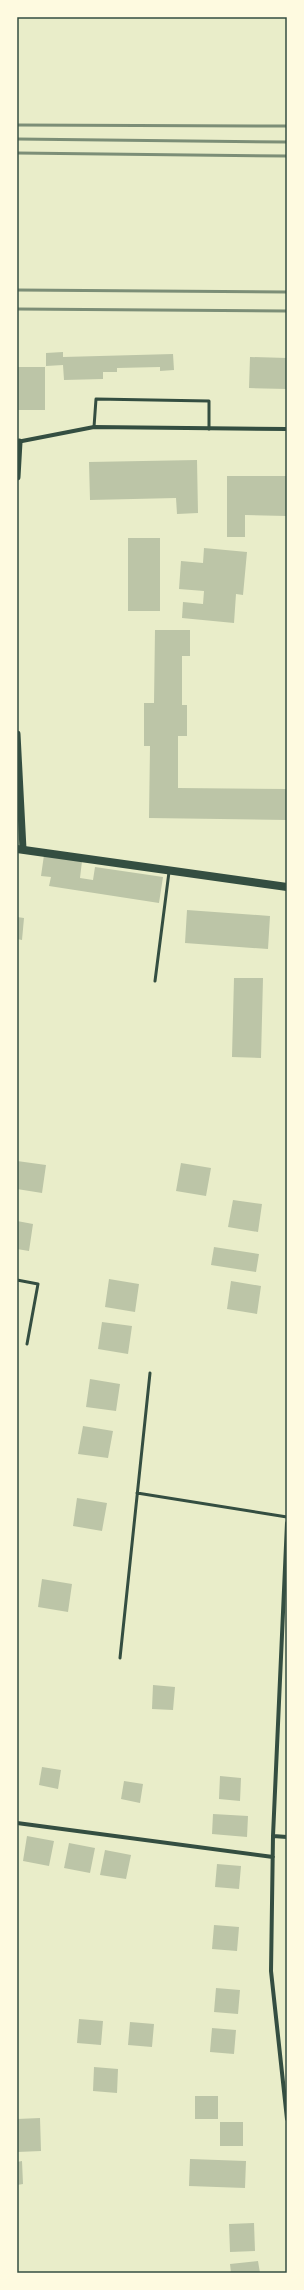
<svg xmlns="http://www.w3.org/2000/svg" width="304" height="2290" viewBox="0 0 304 2290" font-family="'Source Sans 3',sans-serif">
<rect width="100%" height="100%" fill="#e9edc9"/>
<!-- building -->
<path fill="#bcc5a7" d="M63,352v5l110,-3 1,16 -14,1v-4l-43,1v4h-14v7l-39,1 -1,-15 -17,1v-13z
M250,357l37,1v31l-38,-1z
M17,367h28v43h-28z
M197,460l1,53 -21,1 -1,-16 -86,2 -1,-38z
M227,476h60v40l-42,-1v22h-18z
M128,538h32v73h-32z
M204,548l43,4 -4,43 -7,-1 -2,29 -52,-5 1,-16 20,2 1,-13 -25,-2 2,-28 22,2z
M155,630h35v26h-8v49h5v31h-9v52l109,1v31l-138,-2 1,-72h-6v-43h10z
M44,855l38,6 -2,17 13,2 2,-13 68,10 -4,26 -110,-17 2,-9 -10,-1z
M187,910l83,6 -2,33 -83,-6z
M17,917l7,1 -2,22 -5,-1z
M234,978h29l-2,80 -29,-1z
M17,1161l29,4 -4,28 -25,-4z
M181,1163l30,5 -5,28 -30,-5z
M233,1200l29,4 -4,28 -30,-5z
M17,1221l16,3 -4,27 -12,-2z
M214,1247l45,7 -3,18 -45,-7z
M109,1279l30,5 -4,28 -30,-5z
M231,1281l30,5 -4,28 -30,-5z
M102,1322l30,4 -4,28 -30,-5z
M90,1379l30,5 -4,27 -30,-4z
M83,1426l30,5 -5,27 -30,-4z
M77,1498l30,5 -5,28 -29,-5z
M42,1579l30,5 -4,28 -30,-5z
M153,1685l22,2 -2,23 -21,-1z
M42,1767l19,3 -3,19 -19,-4z
M220,1776l21,2 -1,23 -21,-2z
M124,1781l19,3 -3,19 -19,-4z
M213,1814l35,2 -1,21 -35,-3z
M27,1836l27,5 -5,25 -26,-5z
M69,1843l26,5 -5,25 -26,-5z
M105,1850l26,5 -5,24 -26,-4z
M217,1864l24,2 -2,23 -24,-2z
M214,1925l25,2 -2,24 -25,-2z
M216,1988l24,2 -2,24 -24,-2z
M79,2019l24,2 -2,24 -24,-2z
M130,2022l24,2 -2,23 -24,-2z
M212,2028l24,2 -2,24 -24,-2z
M94,2067l24,2 -1,24 -24,-2z
M195,2096h23v23h-23z
M40,2118l1,33 -24,1v-33z
M220,2122h23v24h-23z
M190,2159l56,2 -1,27 -56,-2z
M22,2161l1,23 -6,1v-23z
M254,2223l1,28 -25,1 -1,-28z
M258,2261l2,12h-29l-1,-9z"/>
<g fill="none" stroke-linecap="round" stroke-linejoin="round">
<!-- service -->
<path stroke="#344e41" stroke-width="3" d="M94,427l2,-28 113,2v28
M155,981l14,-109
M17,1280l21,4 -11,60
M137,1493l150,24
M120,1658l30,-285"/>
<!-- minor -->
<path stroke="#344e41" stroke-width="4" d="M17,442l77,-15 193,2
M287,1523l-14,313 -2,135 16,148
M17,1823l256,34
M273,1836l14,1"/>
<!-- tertiary -->
<path stroke="#344e41" stroke-width="7" d="M17,477l2,-35
M17,734l6,115"/>
<!-- secondary -->
<path stroke="#344e41" stroke-width="8" d="M17,849l270,38"/>
<!-- rail -->
<path stroke="#7c8e77" stroke-width="3" d="M17,125l270,1
M17,139l270,3
M17,153l270,3
M17,290l270,2
M17,309l270,2"/>
</g>
<!-- border -->
<rect width="304" height="2290" fill="none" stroke="#fefae0" stroke-width="36"/>
<rect x="18" y="18" width="268" height="2254" fill="none" stroke="#344e41" stroke-width="1.5"/>
</svg>
